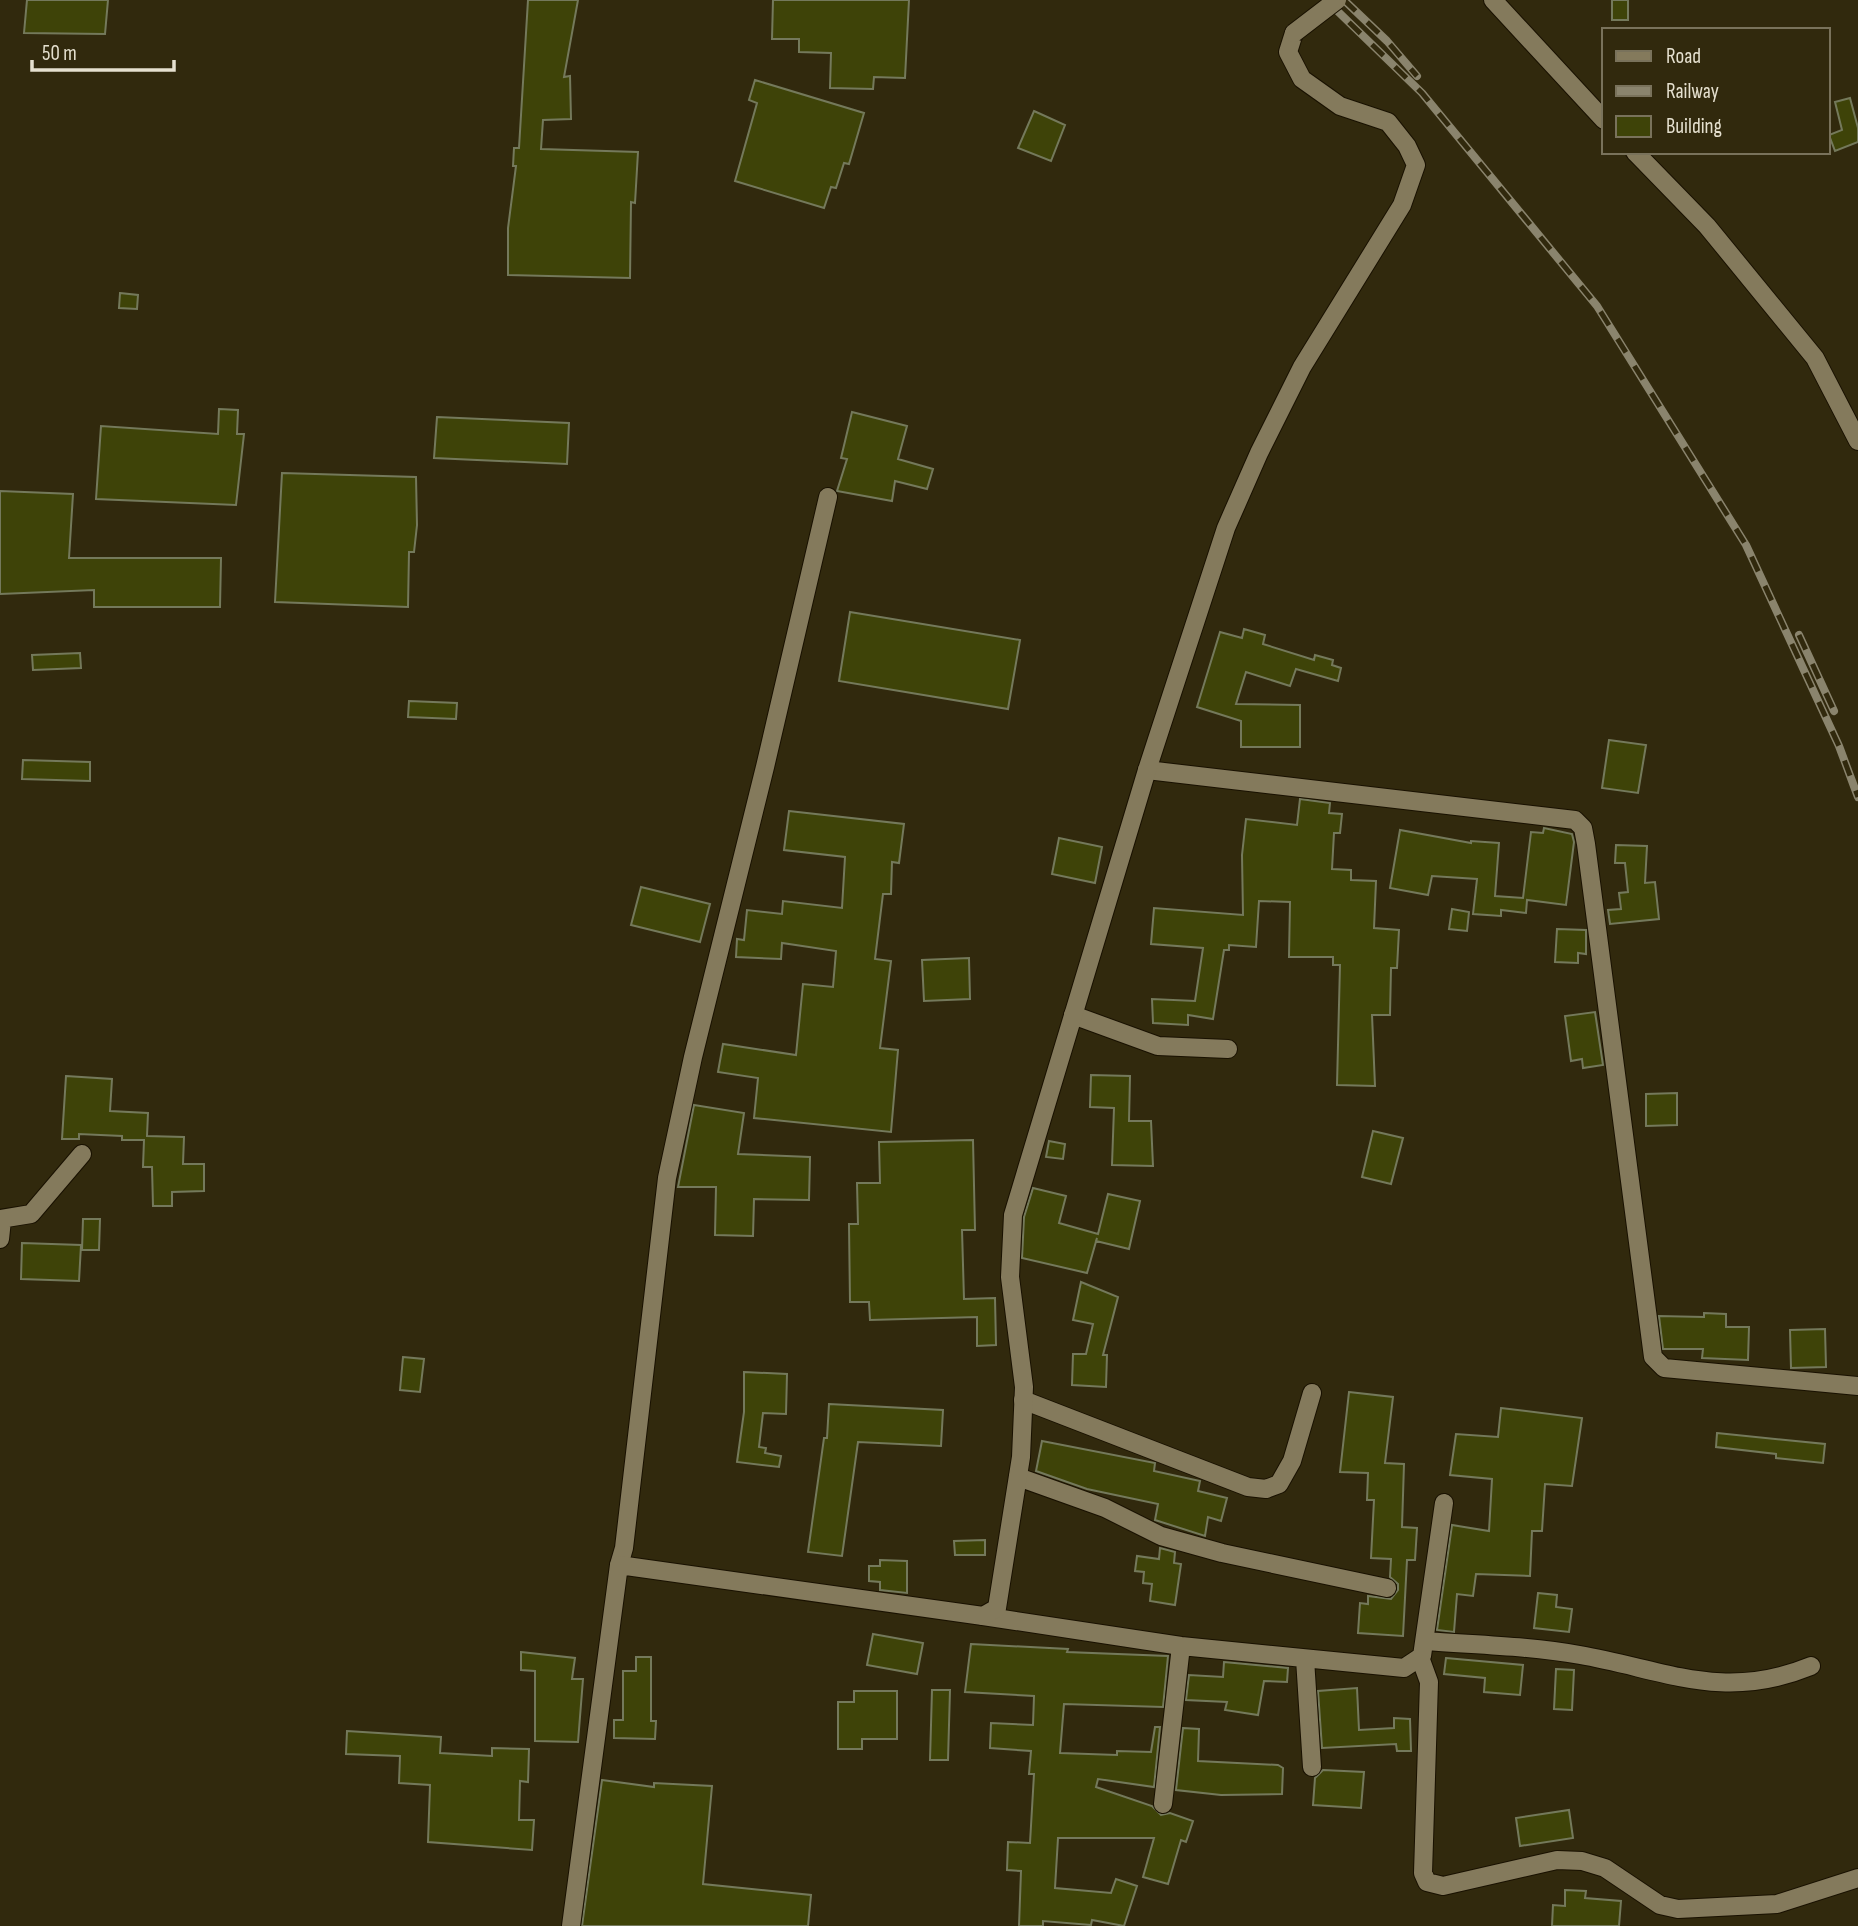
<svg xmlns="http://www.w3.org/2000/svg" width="1858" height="1926" viewBox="0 0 1858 1926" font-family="'Sofia Sans Condensed',sans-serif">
<rect width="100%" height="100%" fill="#31290d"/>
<!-- building -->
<path fill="#3e4308" stroke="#74795b" stroke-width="2" d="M27,0h81l-3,34 -81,-1z
M528,0h50l-14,77 6,-1 1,43 -28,1 -2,29 97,3 -3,51 -4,-1 -1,76 -122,-3v-47l8,-62h-3l1,-18h5z
M773,0h136l-4,78 -31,-1 -1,12 -43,-1 1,-35 -32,-1v-13h-27z
M1612,0h16v20h-16z
M755,80l109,33 -15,51 -5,-1 -8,25 -5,-1 -7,21 -89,-27 22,-78 -8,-3z
M1850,98l8,30v14l-23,9 -6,-16 13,-5 -7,-28z
M1034,111l31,14 -14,36 -33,-13z
M120,293l18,2 -1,14 -18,-1z
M219,409l19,1 -1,24h7l-8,71 -140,-6 5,-73 117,8z
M852,412l55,14 -9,33 35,10 -6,20 -32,-8 -3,20 -55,-10 10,-32 -6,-1z
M437,417l132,6 -2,41 -133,-6z
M282,473l134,4 1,48 -3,27h-5l-1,55 -133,-5z
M0,491l73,3 -4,64h152l-1,49h-126v-17l-94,4z
M850,612l170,28 -12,69 -169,-28z
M1244,629l21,6 -2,9 51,16 1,-5 18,5 -1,5 9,3 -3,13 -42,-12 -6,17 -44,-14 -10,32 64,1v42h-59v-26l-44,-14 23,-75 22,6z
M80,653l1,15 -48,2 -1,-15z
M409,701l48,2 -1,16 -48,-2z
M1609,740l37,5 -8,48 -36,-5z
M23,760l67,2v19l-68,-2z
M1300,799l30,4 -1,10 13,1 -2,19h-6l-2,36 19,1v10l25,1 -2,47 25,2 -2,38h-6l-1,47h-18l3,71 -38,-1 3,-120h-7v-8h-44l1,-55 -31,-1 -3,46 -27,-2v5h-5l-11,69 -25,-4v10l-35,-2 -1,-24 43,2 8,-53 -52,-4 3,-36 89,7 -1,-60 4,-36 51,6z
M789,811l115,13 -5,39 -7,-1 -1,32h-8l-8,65 16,2 -11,87 18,2 -7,82 -137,-14 4,-40 -40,-6 5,-28 73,11 7,-71 30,3 3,-36 -54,-8 -1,16 -45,-2 1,-18 7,1 3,-30 35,4 1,-13 59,7 3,-51 -61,-7z
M1544,828l28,6 2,8 -8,63 -39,-5 -1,13 -25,-3v6l-28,-2 4,-35 -45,-3 -4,19 -38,-7 10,-58 71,13v-2l28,2 -4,53 28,2 8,-66 12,1z
M1059,838l43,9 -7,36 -43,-9z
M1616,845l31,1 -2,37 10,-1 4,37 -49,5 -2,-14 13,-1 -2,-16 9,-1 -3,-29h-10z
M641,887l69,17 -10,38 -69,-17z
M1452,909l17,3 -2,19 -18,-2z
M1557,929l29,1v24l-8,-1v10l-23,-1z
M969,958l1,41 -46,2 -2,-41z
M1595,1012l8,53 -20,3 -1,-9 -11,2 -6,-45z
M1091,1075l39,1 -1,45h22l2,45 -41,-1 2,-57 -24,-1z
M66,1076l46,3 -2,32 38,2 -1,23 37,1 -1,27h21v27l-32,1v14h-19l-1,-39h-9l1,-27h-22v-4l-43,-2v5h-17z
M1677,1093v32l-31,1v-32z
M694,1105l50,8 -6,41 72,3 -1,43 -55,-1 -1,37 -38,-1 1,-48h-38z
M1373,1131l30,7 -12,46 -29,-7z
M973,1140l2,90h-13l2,69 31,-1 1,47 -19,1v-29l-107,3 -1,-18h-19l-1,-78h9l-1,-41h23l-1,-41z
M1049,1141l16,3 -2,15 -17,-2z
M1033,1188l33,8 -7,27 39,11 10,-40 32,7 -11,48 -33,-8 1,-3 -10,35 -65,-15 2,-41z
M83,1219h17l-1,31h-17z
M22,1243l59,2 -2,36 -58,-2z
M1081,1282l37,15 -15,58h4l-1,32 -34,-2 1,-31h13l7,-30 -20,-4z
M1704,1313l22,1v13h23l-1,33 -46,-2 1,-9h-40l-4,-33 45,1z
M1825,1329l1,38 -35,1 -1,-38z
M403,1357l21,2 -4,33 -20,-2z
M744,1372l43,2 -1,40 -23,-1 -4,34 7,1 -1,5 16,3 -2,11 -42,-5 7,-50z
M1349,1392l44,5 -8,66 19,1 -2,63 15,1 -2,32h-8l-4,76 -45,-3 2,-30 8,1v-8l23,3 7,-9v-6l-8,-7 1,-18 -20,-1 3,-58h-7l1,-27 -28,-1z
M829,1404l114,6 -2,36 -83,-4 -16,114 -34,-4 16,-114h3z
M1501,1408l81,10 -10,68 -27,-2 -3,47h-10l-2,45 -54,-2 -3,22 -16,-2 -3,38 -17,-2 15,-105 37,6 3,-52 -42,-4 6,-41 42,3z
M1717,1433l108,11 -2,19 -47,-5v-4l-60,-7z
M1042,1441l113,22 -1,8 46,10 -2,10 29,7 -6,23 -13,-4 -3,19 -50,-16 3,-16 -71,-15 -51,-18z
M985,1540v15h-30l-1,-14z
M1160,1548l15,4 -1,11 7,1 -6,41 -25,-4 2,-17 -9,-1 1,-11 -9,-1 2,-15 22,3z
M880,1560l27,1v32l-27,-3v-8l-11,-1v-15h11z
M1538,1593l19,2 -1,12 16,2 -3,23 -35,-4z
M873,1634l50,9 -6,31 -50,-9z
M971,1644l97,5 -1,3 101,4 -5,51 -99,-3 -4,49 57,2v-4l34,1 4,-25h5l-6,60 -56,-8 -2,8 56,19 9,9 9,-2 23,8 -7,21 -5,-2 -13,44 -25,-7 11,-39h-96l-3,50 56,5 5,-14 21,7 -13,40 -32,-6 -1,5 -48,-4v5h-24l2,-55 -14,-1 1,-28 22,1 4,-69h-5l2,-23 -41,-3 1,-25 42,2 1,-29 -69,-4z
M521,1652l54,6 -3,21h11l-5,63 -43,-1v-70l-14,-1z
M636,1657h15v64h5l-1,18 -41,-1v-18h9v-49h13z
M1446,1658l77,7 -3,30 -36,-3 1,-14 -41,-4z
M1224,1662l64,6 -1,14 -23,-1 -6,34 -33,-5 2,-8 -41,-2 3,-25 34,2z
M1556,1669l18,1 -2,40 -18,-1z
M1357,1688l2,42 35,-2v-10l16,1 1,32h-14l-1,-7 -74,4 -4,-57z
M932,1690h18l-2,70h-18z
M854,1691h43v48h-35v10h-24v-47h16z
M1183,1728l16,1 -1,32 80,4 5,3 -1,26 -61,1 -45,-5z
M347,1731l94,6 -1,16 52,3v-8l37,1 -1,33 -8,-1 -1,39h15l-2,30 -104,-8 2,-57 -31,-2 1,-27 -54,-2z
M1323,1770l41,2 -3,36 -48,-3 2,-27z
M602,1780l52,7v-4l58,3 -9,98 108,11 -3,31h-226z
M1569,1810l4,28 -53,8 -4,-28z
M1565,1890l21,1 -1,7 36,3 -2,25h-67l1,-21 12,1z"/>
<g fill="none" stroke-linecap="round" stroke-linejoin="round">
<!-- minor casing -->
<g stroke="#191100" stroke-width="20">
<path id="minor" d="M1147,770l428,50 8,8 3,16 67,513 11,11 194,18
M1073,1015l85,31 70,3
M0,1219l31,-5 51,-60
M0,1239l2,-19
M1023,1400l225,87 18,2 13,-5 13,-23 20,-68
M1018,1477l87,31 56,28 61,17 165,35
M619,1565l5,-17 43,-370 26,-121 72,-290 63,-270
M983,1616l198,30 223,22 18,-12 22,-153
M1425,1641c52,4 104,5 155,14 86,15 143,47 231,11
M1305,1659l7,108
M1421,1660l8,22 -6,191 4,9 16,4 114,-26 25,1 23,7 55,37 18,4 99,-5 81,-26
M1163,1804l18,-158"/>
</g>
<!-- tertiary casing -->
<g stroke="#191100" stroke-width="20">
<path id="tertiary" d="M1493,0l111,120
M1635,152l72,74 108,132 43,83
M571,1926l48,-361 364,51 14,-8 24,-151 3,-70 -14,-110 3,-62 134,-445 79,-242 33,-75 43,-86 100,-162 14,-40 -9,-19 -19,-24 -48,-16 -38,-27 -14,-27 6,-19"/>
</g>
<!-- minor -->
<use href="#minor" stroke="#847a5c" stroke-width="18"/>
<!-- tertiary -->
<use href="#tertiary" stroke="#847a5c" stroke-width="18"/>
<!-- rail casing -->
<g stroke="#8a846d" stroke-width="8">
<path id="rail" d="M1326,0l96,93 175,213 149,239 93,201 19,51
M1344,0l43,41 30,35
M1799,635l35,76"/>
</g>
<!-- rail -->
<use href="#rail" stroke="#31290d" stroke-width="5" stroke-dasharray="16" stroke-linecap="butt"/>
<!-- tertiary-bridge casing -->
<g stroke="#191100" stroke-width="20" stroke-linecap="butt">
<path id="tertiary-bridge" d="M1294,33l43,-33"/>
</g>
<!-- tertiary-bridge -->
<use href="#tertiary-bridge" stroke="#847a5c" stroke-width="18"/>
</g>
<!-- legend -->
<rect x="1602" y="28" width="228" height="126" fill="#31290d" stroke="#79725b" stroke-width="2"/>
<rect x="1616" y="51" width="35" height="10" fill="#847a5c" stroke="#79725b" stroke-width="2"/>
<text x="1666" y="63" font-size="21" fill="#e5e0cf">Road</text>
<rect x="1616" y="86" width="35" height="10" fill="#8a846d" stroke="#79725b" stroke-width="2"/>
<text x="1666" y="98" font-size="21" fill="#e5e0cf">Railway</text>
<rect x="1616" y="116" width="35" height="21" fill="#3e4308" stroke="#79725b" stroke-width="2"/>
<text x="1666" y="133" font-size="21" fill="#e5e0cf">Building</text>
<!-- scale -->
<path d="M32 60v10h142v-10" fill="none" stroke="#e5e0cf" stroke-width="3.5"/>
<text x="42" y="60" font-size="21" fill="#e5e0cf" stroke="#31290d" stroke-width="5" paint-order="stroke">50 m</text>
</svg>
